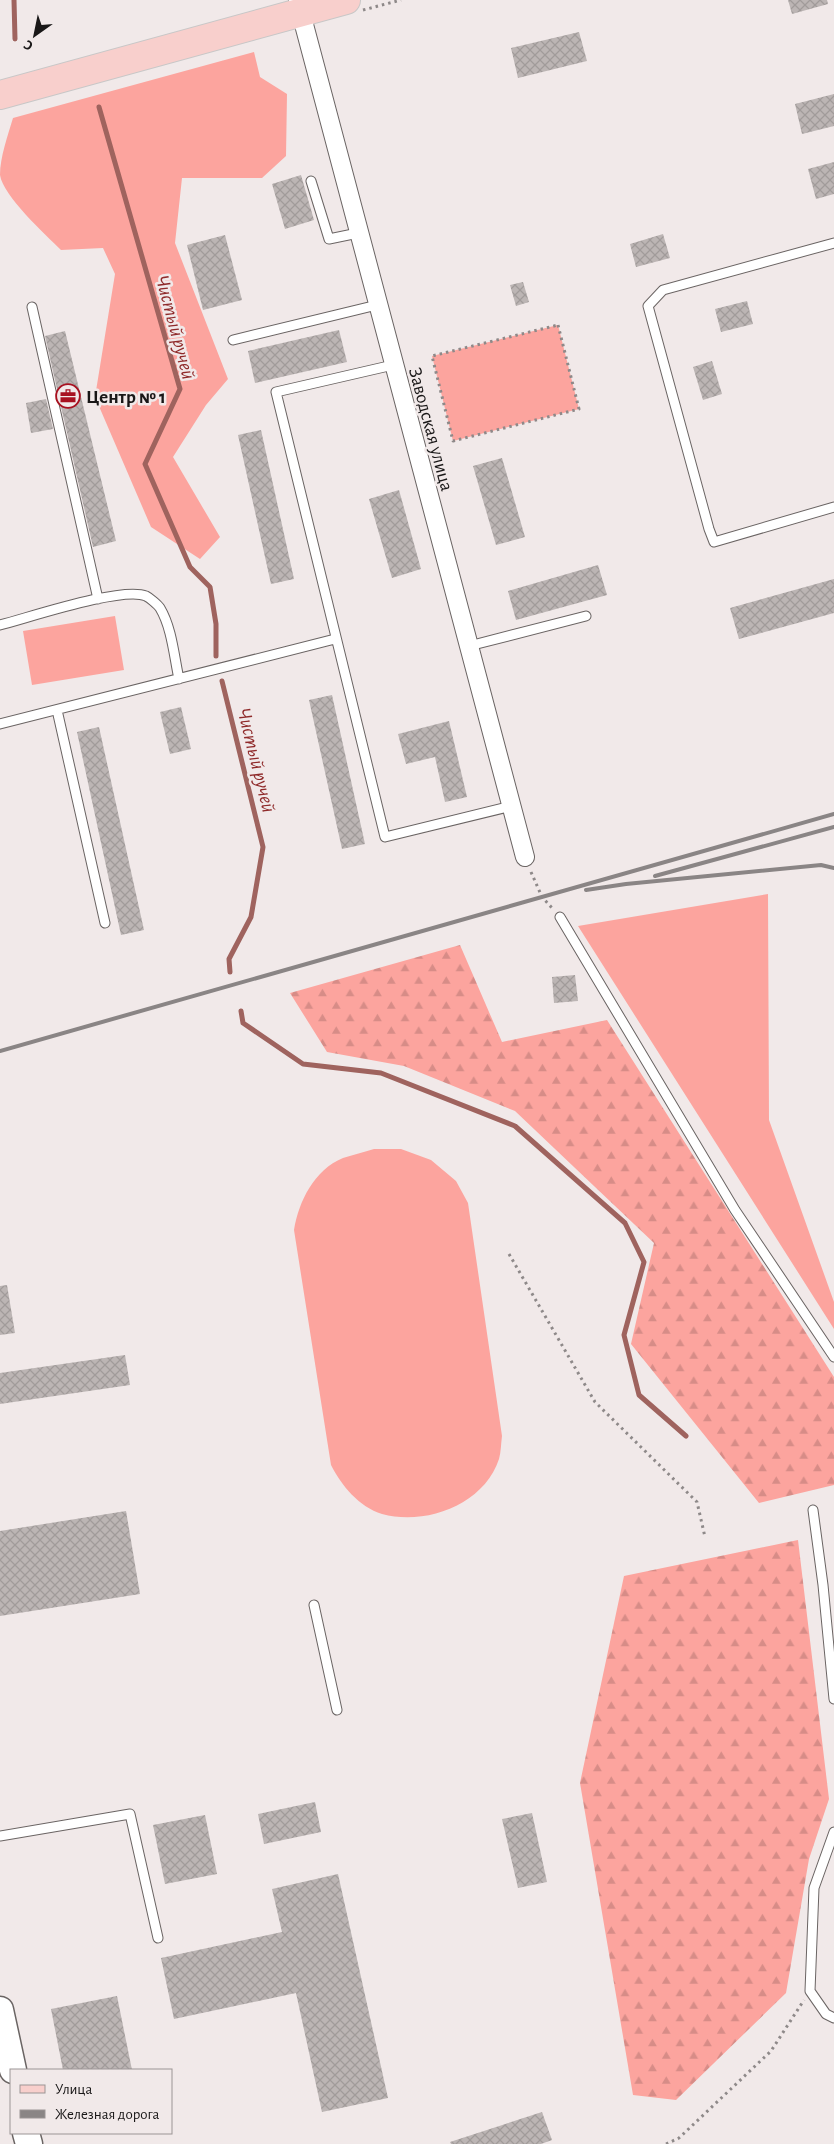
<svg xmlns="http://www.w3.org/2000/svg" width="834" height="2144" viewBox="0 0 834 2144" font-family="'Alegreya Sans',sans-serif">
<defs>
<pattern id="forest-firs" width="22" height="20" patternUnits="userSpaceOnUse" patternTransform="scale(1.25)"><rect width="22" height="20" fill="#fca49e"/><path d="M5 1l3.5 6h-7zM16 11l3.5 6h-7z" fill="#d78c87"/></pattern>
<pattern id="building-cross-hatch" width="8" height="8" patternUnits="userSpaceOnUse" patternTransform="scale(1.25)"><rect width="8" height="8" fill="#bcb5b4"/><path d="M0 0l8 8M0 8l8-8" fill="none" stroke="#a19b9a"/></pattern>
</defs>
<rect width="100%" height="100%" fill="#f1e9e9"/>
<!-- grass -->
<path fill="#fca49e" d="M254,52l6,25 27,17 -1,62 -24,22h-80l-7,65 53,136 -22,26 -33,52 47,80 -20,22 -49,-32 -56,-130 20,-123 -12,-26 -42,2c-16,-16 -58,-54 -61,-75 0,-18 8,-40 13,-57z
M558,325l21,84 -126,32 -21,-85z
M115,616l9,54 -92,15 -9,-54z
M768,894l1,226 65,182v27l-256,-403z
M374,1149h27l30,11 25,21 12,22 34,233c-1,7 -1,16 -3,23 -15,46 -74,67 -117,55 -23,-7 -41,-29 -51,-49l-37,-235c5,-29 20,-60 49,-72 10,-3 21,-6 31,-9z"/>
<!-- forest -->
<path fill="url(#forest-firs)" d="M460,945l42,97 105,-22 227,357v108l-75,18 -128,-159 23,-101 -139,-132 -111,-45 -77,-14 -37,-59z
M798,1540l31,259 -20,60 -23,134 -110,107 -43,-5 -53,-312 44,-207z"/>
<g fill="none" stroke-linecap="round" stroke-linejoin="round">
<!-- stream -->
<path stroke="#9f635e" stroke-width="5" d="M14,0l1,39
M99,107l81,282 -35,75 45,103 20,20 6,37v32
M222,681l41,166 -12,70 -22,42 1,13
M241,1011l2,12 60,41 78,9 134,53 110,97 19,39 -20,73 15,60 47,41"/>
</g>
<!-- building -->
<path fill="url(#building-cross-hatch)" d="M788,0h39l1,4 -36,10z
M579,32l8,29 -69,17 -7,-30z
M834,94v32l-32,8 -7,-30z
M834,162v32l-18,5 -8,-30z
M301,175l13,45 -29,9 -13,-45z
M663,234l7,24 -34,9 -6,-23z
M225,235l17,65 -39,10 -16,-65z
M523,282l6,20 -13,4 -6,-21z
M747,301l6,23 -32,8 -6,-23z
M339,330l8,32 -92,21 -7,-32z
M65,331l51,210 -23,6 -48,-211z
M712,361l10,33 -19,6 -10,-33z
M46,399l7,30 -22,4 -5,-30z
M261,430l33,149 -23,5 -33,-149z
M502,458l23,79 -29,8 -23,-79z
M399,490l22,79 -29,9 -23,-79z
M598,565l9,30 -91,25 -8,-29z
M834,579v34l-95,26 -9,-31z
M332,695l33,149 -23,5 -33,-149z
M181,707l10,42 -21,5 -10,-42z
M449,721l18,76 -22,5 -10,-45 -29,7 -8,-30z
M99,727l45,203 -23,5 -44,-203z
M575,975l3,26 -24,2 -2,-26z
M7,1285l8,48 -15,2v-49z
M125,1355l5,30 -130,19v-31z
M126,1511l14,83 -140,22v-85z
M315,1802l6,30 -57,12 -6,-30z
M532,1813l15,69 -29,6 -16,-69z
M205,1815l12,59 -52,10 -12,-59z
M338,1874l50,224 -66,14 -26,-119 -122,26 -13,-61 121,-26 -10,-43z
M117,1996l15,74h-69l-12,-61z
M542,2112l10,28 -11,4h-90l-1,-2z"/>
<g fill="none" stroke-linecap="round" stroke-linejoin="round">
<!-- lane casing -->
<g stroke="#6a6463" stroke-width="11">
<path id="lane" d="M311,181l18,58 29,-6
M834,243l-171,47 -15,16 61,223 5,13 120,-35
M32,307l66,292
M233,340l144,-35
M393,365l-117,27 109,445 127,-31
M0,625c28,-7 122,-39 146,-29 4,2 12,9 14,12 12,20 14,48 19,71
M469,646l117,-30
M57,710l48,213
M0,724l335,-85
M560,917l175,293 99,147
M813,1510l10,75 11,114
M314,1605l23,105
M834,1832l-20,56 -4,103 16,23 8,4
M0,1836l130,-22 28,124"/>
</g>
<!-- street casing -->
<g stroke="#6a6463" stroke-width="20">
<path id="street" d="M298,2l227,855"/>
</g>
<!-- secondary casing -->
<g stroke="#6a6463" stroke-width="29">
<path id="secondary" d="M0,2010l13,60
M26,2133l3,11"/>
</g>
<!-- primary casing -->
<g stroke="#c8c7c7" stroke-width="30">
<path id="primary" d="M0,95l346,-95"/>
</g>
<!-- path -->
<path stroke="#8e8989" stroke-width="3" stroke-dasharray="2.5 4" stroke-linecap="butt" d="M363,10l38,-10
M558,325l21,84 -126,32 -21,-85z
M531,872l11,25 11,12
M509,1254l86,148 102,100 8,35
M666,2144l13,-6 92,-87 33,-51"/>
<!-- lane -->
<use href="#lane" stroke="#fff" stroke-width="9"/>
<!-- street -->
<use href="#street" stroke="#fff" stroke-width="18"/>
<!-- secondary -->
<use href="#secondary" stroke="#fff" stroke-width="26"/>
<!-- primary -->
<use href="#primary" stroke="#f8cfcc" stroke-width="28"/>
<!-- rail -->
<path stroke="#8a8585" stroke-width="4" d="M655,876l179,-49
M586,890l40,-6 195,-19 13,3
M0,1051l834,-237"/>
</g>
<!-- icons -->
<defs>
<g id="office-ring" transform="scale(1.25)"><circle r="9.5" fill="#f1e9e9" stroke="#a81120" stroke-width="1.5"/><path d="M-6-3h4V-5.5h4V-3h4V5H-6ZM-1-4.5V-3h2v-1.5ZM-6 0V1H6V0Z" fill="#a81120"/></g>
</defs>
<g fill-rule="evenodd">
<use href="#office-ring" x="68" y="396"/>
</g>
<g text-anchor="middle" stroke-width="5" stroke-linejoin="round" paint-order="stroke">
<!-- poi labels -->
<g font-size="19" font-weight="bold" fill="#191717" stroke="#f1e9e9" text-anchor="start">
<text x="86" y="403">Центр № 1</text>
</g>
<!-- street labels -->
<g font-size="19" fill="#191717" stroke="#f1e9e9">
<text transform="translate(432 429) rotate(75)" y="7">Заводская улица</text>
</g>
<!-- water labels -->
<g font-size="20" font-style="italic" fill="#8f2a2a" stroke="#f1e9e9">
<text transform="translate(176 327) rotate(75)" y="7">Чистый ручей</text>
<text transform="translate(257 760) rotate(76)" y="7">Чистый ручей</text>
</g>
</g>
<!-- legend -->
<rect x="10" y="2069" width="162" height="65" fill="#f1e9e9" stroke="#9b9595"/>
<rect x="20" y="2085" width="25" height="8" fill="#f8cfcc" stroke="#9b9595"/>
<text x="55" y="2094" font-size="15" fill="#191717">Улица</text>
<rect x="20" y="2110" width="25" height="8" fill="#8a8585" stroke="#9b9595"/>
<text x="55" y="2119" font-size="15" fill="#191717">Железная дорога</text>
<!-- north arrow -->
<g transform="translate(35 35) rotate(213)" stroke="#f1e9e9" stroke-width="4" paint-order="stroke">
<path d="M0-4L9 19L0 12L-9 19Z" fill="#191717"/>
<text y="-8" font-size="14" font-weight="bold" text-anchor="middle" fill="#191717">С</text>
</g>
</svg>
